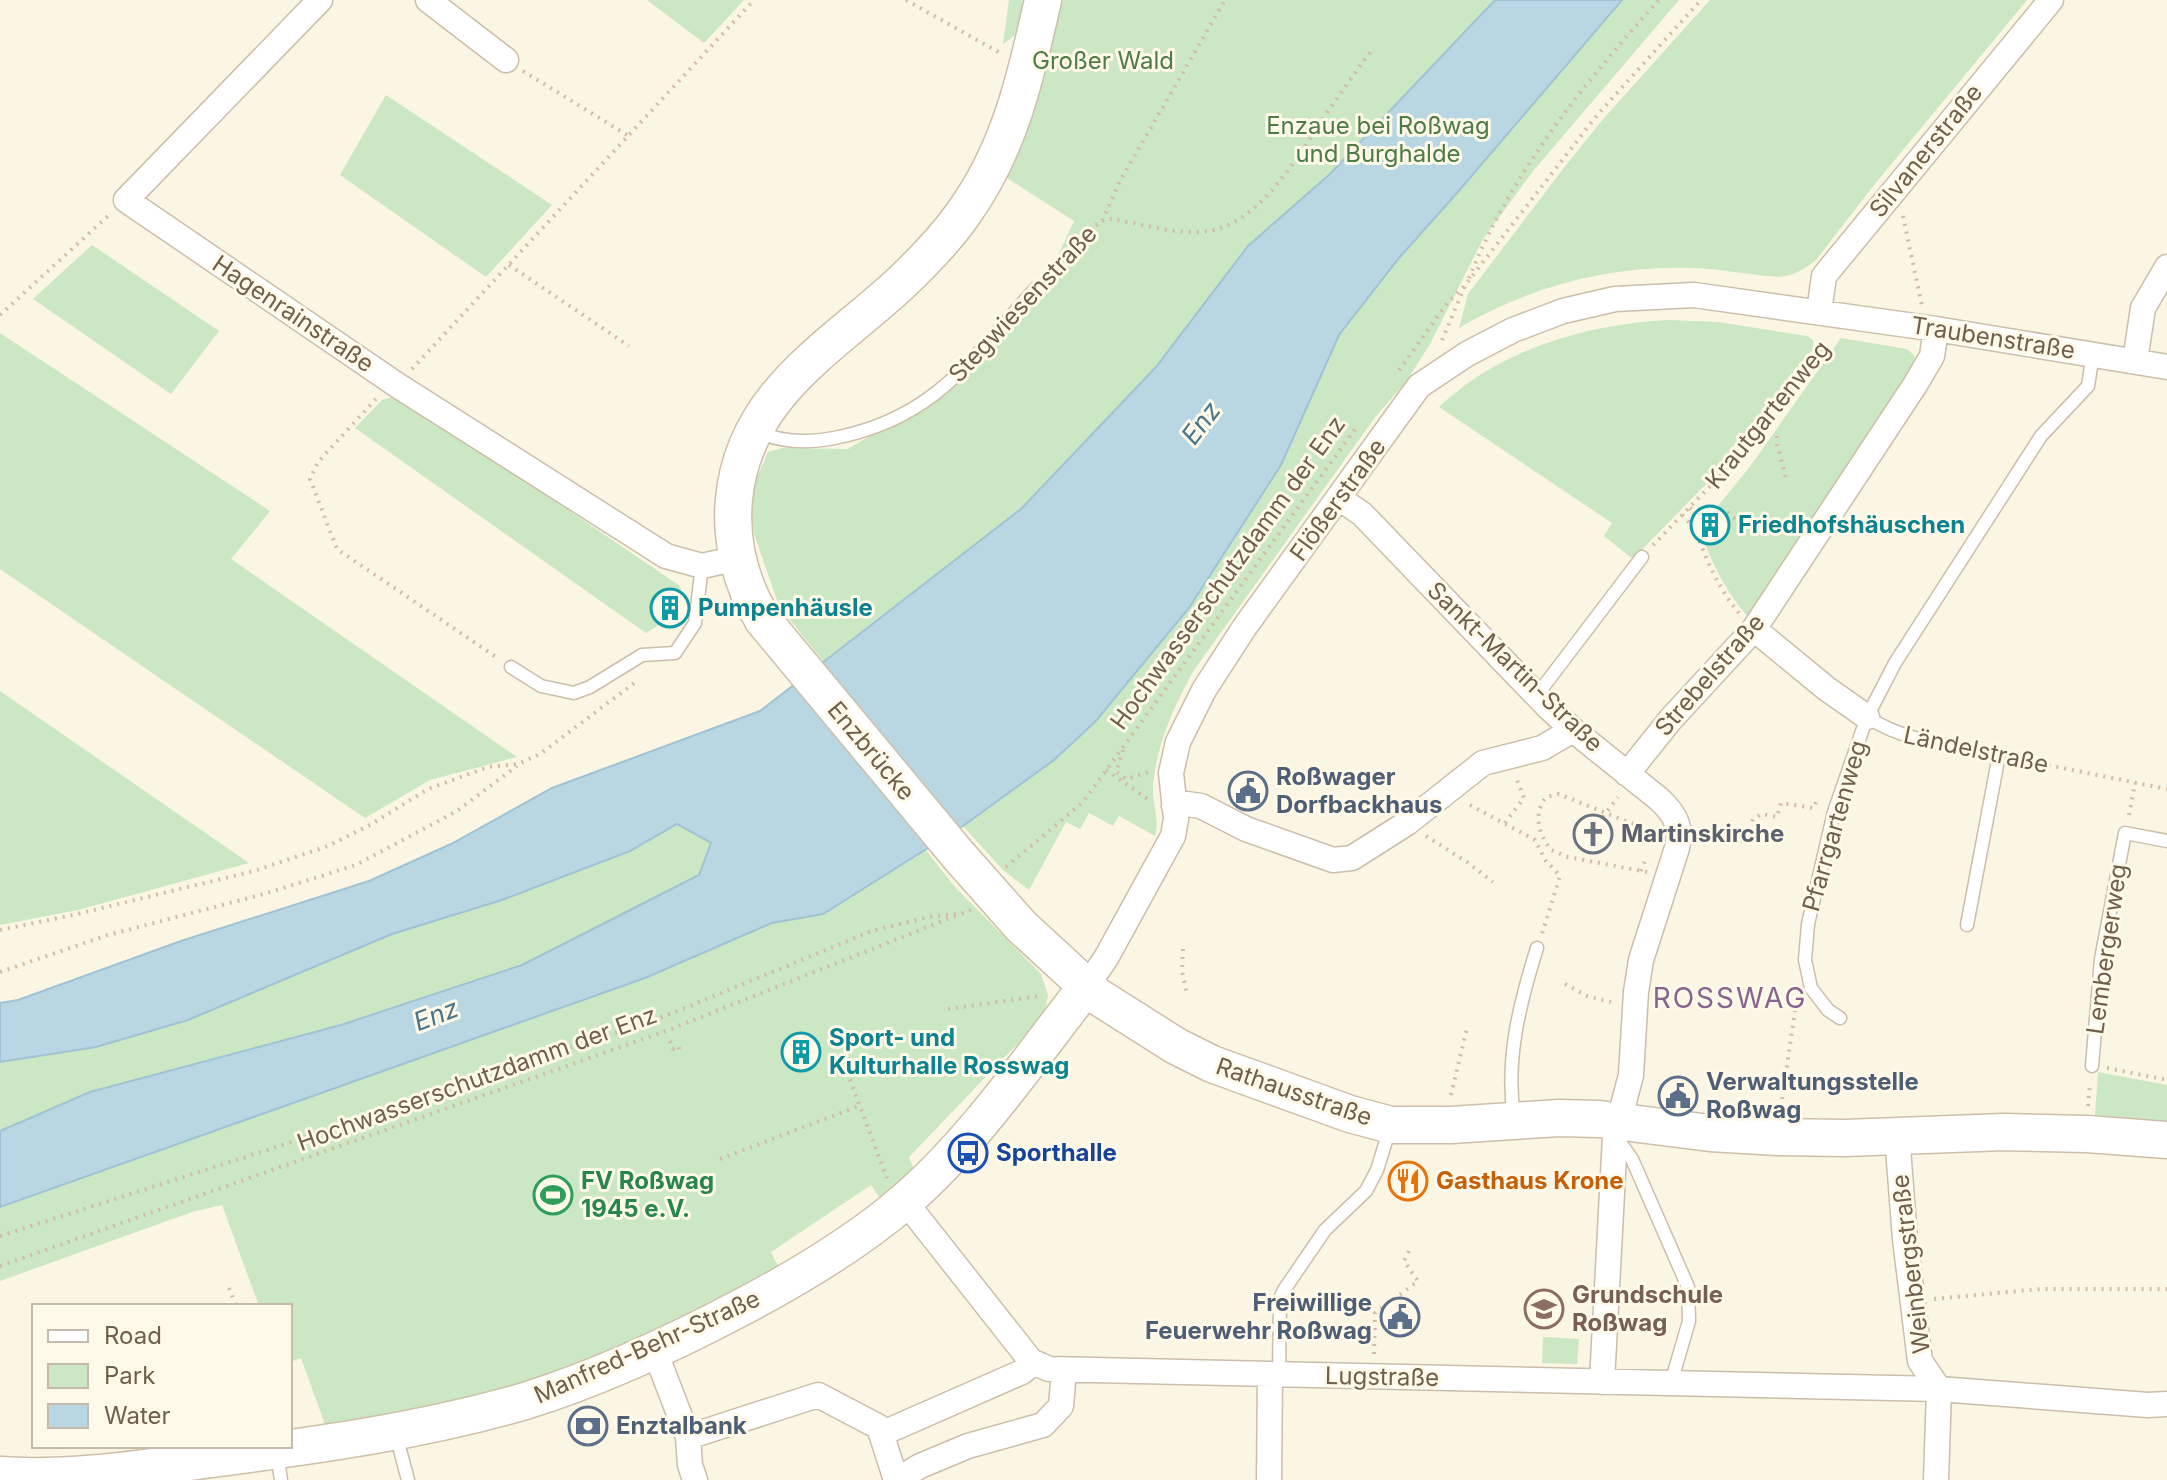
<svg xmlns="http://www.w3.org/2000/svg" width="2167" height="1480" viewBox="0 0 2167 1480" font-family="Inter,sans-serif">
<rect width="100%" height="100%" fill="#fbf5e3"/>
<!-- green -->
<path fill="#cbe7c3" d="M647,0h97l-40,43z
M1009,0h16l-7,33 -15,11z
M1056,0h623l-145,170 -51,69 -53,105 -24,38 -30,34 -182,254c-20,36 -38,75 -41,117 -1,16 7,34 2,49l-36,-20 -6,10 -24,-13 -9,16 -14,-7 -37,68 -26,-20 -40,-44 91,-66 227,-295 58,-130 41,-53 -126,-41 -98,126 -135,142 -198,152 -44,-55 -25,-72 -4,-41 18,-41 14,-4 66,1 54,-32 56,-46 82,-77 34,-73 -67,-43z
M1710,0h317l-153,185 -58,75c-12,10 -22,15 -37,17 -29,-2 -57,-8 -86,-9 -82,-3 -163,18 -234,60l9,-34 98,-129 38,-47z
M386,95l166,110 -66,72 -146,-102z
M92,245l127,86 -48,63 -138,-95z
M1668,320l50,2 89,14 6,4 1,8 -70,97 -111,114 -29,-23 8,-13 -173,-116c61,-58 148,-83 229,-87z
M0,333l270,178 -39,48 286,198 -87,23 -65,38 -365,-249z
M1841,338l66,11 8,7 -3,16 -161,248c-25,-27 -39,-57 -52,-91l50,-61z
M399,395l281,191 6,22 -40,25 -291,-205 27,-28z
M0,691l249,172 -171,47 -78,15z
M677,824l35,19 -12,32 -178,90 -181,60 -341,106v-69l96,-15 92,-27 204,-86 110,-34 128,-49z
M925,849l30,38 86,87 7,21 -4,21 -135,141 7,17 -33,29 -12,-18 -100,67 10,20c-89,44 -184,96 -281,120 -57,14 -116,23 -174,35l-25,-69 -11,4v-56h-31l-37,-101 -30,7 -192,69v-74l645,-229 127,-55 51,-9z
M2098,1072l69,13v37l-72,-7z
M1543,1337l36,2 -2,25 -35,-1z"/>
<!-- water -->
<path fill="#b9d6e3" stroke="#a0c3d4" stroke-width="2" d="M1495,0h127l-165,193 -58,65 -60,77 -58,130 -92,143 -94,114 -41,38 -91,66 -140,88 -51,9 -127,55 -645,229v-76l90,-39 251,-67 181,-60 177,-90 12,-32 -34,-19 -47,27 -128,49 -110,34 -204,86 -92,27 -96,15v-59l18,-3 163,-59 188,-60 82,-37 101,-56 208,-77 261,-202 135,-142 92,-121 82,-72z"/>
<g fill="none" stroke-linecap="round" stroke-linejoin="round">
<!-- lane casing -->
<g stroke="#cbbeaa" stroke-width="15">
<path id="lane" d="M757,431c24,12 51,12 77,7 100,-19 138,-79 202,-150
M511,667l30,19 33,7 16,-6 52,-32 33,-2 20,-30 7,-57
M1537,695l105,-138
M1867,717c38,25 87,29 132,38l-32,170
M1840,1018l-12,-8 -17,-22 -6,-28 3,-36 26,-112 33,-95 28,-54 146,-227 47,-50 5,-32
M2092,1066l9,-107 24,-126 42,8
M1514,1117c-9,-57 6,-115 23,-169
M1617,1138l15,21 56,128 1,34 -18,62
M1279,1375l1,-76 4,-9 41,-60 41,-39 11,-21 13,-42
M396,1435l12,45
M277,1453l4,27"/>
</g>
<!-- street casing -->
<g stroke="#cbbeaa" stroke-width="27">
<path id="street" d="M320,0l-194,200 271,185 269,171 36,10 36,-8
M428,0l78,60
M1819,312l5,-36 227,-276
M2135,361l8,-53 24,-41
M1339,498l23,16 185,192 26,24 86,69c16,15 23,27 18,49l-36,112 -5,32 -5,83 -16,61 -13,246
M1754,629l73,60 40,28
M1627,774l44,-55 83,-90 161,-244 17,-29 4,-27
M1174,806l13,-2 14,2 45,23 87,31 19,-2 55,-35 76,-60 59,-15 31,-18
M1086,987l20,-29 67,-122 3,-17 -5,-46 7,-31 26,-52 40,-62 175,-242 48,-32 46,-24 50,-19 52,-12 79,-4 242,34 231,38
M1897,1135l8,104 15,122 19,28
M907,1199l8,15 116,147 18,8 890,20 209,16 19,-1
M654,1349l34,88 2,28 5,15
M881,1434l141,-62 11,-9
M688,1437l130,-42 61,32 17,53
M897,1480l23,-14 48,-20 75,-21 18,-19 3,-36
M1269,1480l1,-106
M1936,1480l3,-91"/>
</g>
<!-- secondary casing -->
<g stroke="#cebfa9" stroke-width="39">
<path id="secondary" d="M1043,0c-17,76 -33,149 -80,214 -17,24 -38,46 -60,67 -70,66 -159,112 -169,218 -4,43 7,85 29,121l196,236 62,70 76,70 79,50 36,18 138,50 41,11h60l108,-7 40,1 111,14 68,4 67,1 159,-6 83,2 80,6
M0,1475c69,5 143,-7 212,-16 105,-14 210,-28 313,-58 74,-23 149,-58 217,-94 57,-30 114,-64 163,-106 70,-61 124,-141 181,-214"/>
</g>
<!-- path -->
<path stroke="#d3bca0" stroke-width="4" stroke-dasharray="2 6" stroke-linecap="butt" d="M906,0l96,54
M523,71l104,64
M1903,216l19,90
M1102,221l8,-2c31,4 67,17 98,12 51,-8 87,-70 113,-109 16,-24 33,-48 50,-71
M509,265l120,81
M1046,277l39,-44 17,-12 18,-40 105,-181
M1469,278c42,-105 115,-195 190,-278
M0,315l109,-100
M1442,340l23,-54
M412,369l342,-369
M1399,370l47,-65 20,-21 132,-170 103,-114
M376,399l-58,63 -8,17 27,70 159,108
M1777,436v8l10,38
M1690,508l15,13
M1682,515c15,14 19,31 27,49 8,18 18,35 30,49
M1716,517l7,-8 30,24
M1653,545l94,-97 82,-109
M1123,750l-7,22 10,7 23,-7
M2017,759l150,30
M1106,770l43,30
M1470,805l65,35 11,21 14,15 -18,58
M2129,815l6,-32
M1603,817l15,-20
M1505,823l19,-25 -7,-18
M1426,836l41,26 26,20
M1742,843l11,-24 9,-5 15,3 4,-14 33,5 2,-6
M1006,867l77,-65 273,-374
M1641,871l6,-15
M1647,872l-79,-15 -17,-7c-13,-17 -18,-36 -5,-53l13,-3 89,36 6,6
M0,930l73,-15 181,-44 74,-25 42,-21 58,-36 60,-22 30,-3 22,-10 97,-73
M1183,949l-1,22 5,23
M0,972l108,-37 156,-41 92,-29 101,-54 60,-45
M1565,984l22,12 24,6
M948,1009l92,-13
M670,1041l3,8 5,-3 2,5
M2107,1068l60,12
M847,1072l40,106
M1451,1095l16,-67
M2088,1106l2,-23
M1781,1107l16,-110
M720,1159l139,-53
M0,1236l295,-95 375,-127 202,-83 61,-15 28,-2 10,-4
M0,1266l666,-235 289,-115
M229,1288l7,18
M1934,1299l107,-10h126
M1374,1354l1,-41 43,-32 -14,-20 5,-10"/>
<!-- lane -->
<use href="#lane" stroke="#fff" stroke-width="12"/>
<!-- street -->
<use href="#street" stroke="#fff" stroke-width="24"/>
<!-- secondary -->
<use href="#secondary" stroke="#fff" stroke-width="36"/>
</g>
<!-- icons -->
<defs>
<g id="building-ring" transform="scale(2)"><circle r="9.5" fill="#fef9e9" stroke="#0f9aa8" stroke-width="1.5"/><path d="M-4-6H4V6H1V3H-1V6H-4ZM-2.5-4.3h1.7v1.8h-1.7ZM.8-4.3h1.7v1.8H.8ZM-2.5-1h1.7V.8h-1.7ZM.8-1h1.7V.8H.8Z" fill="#0f9aa8"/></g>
<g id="civic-ring" transform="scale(2)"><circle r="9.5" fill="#fef9e9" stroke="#5c6f8a" stroke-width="1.5"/><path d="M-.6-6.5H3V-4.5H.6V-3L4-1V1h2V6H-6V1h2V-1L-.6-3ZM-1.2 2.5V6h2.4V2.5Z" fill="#5c6f8a"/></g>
<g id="church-ring" transform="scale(2)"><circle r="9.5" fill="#fef9e9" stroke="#6b7280" stroke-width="1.5"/><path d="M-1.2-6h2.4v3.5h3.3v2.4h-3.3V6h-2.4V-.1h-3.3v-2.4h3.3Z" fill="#6b7280"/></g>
<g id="bus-ring" transform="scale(2)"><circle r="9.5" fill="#fef9e9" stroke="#1a4fb4" stroke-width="1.5"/><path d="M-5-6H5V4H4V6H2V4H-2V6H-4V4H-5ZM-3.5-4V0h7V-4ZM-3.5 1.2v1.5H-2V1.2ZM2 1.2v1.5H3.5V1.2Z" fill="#1a4fb4"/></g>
<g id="restaurant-ring" transform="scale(2)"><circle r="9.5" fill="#fef9e9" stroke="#e8710a" stroke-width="1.5"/><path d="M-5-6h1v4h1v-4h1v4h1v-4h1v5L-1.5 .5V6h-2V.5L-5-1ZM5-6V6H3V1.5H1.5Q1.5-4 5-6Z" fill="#e8710a"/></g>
<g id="stadium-ring" transform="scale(2)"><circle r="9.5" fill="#fef9e9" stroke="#2e9e5b" stroke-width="1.5"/><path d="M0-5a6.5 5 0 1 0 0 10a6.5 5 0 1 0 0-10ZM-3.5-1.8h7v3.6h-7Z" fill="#2e9e5b"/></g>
<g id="school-ring" transform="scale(2)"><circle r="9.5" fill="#fef9e9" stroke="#8d6e63" stroke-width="1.5"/><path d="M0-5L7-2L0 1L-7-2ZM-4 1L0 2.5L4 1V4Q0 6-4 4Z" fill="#8d6e63"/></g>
<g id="bank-ring" transform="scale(2)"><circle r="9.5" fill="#fef9e9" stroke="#5c6f8a" stroke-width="1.5"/><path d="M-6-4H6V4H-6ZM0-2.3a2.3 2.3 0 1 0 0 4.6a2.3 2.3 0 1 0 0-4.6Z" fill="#5c6f8a"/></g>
</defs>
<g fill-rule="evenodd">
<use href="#building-ring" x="1710" y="525"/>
<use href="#building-ring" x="670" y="608"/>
<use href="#civic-ring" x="1248" y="791"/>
<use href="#church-ring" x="1593" y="834"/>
<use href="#building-ring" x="801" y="1052"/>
<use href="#civic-ring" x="1678" y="1096"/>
<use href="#bus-ring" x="968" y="1153"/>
<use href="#restaurant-ring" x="1408" y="1181"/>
<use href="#stadium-ring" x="553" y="1195"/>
<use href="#school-ring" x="1544" y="1309"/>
<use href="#civic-ring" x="1400" y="1317"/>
<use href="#bank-ring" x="588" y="1426"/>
</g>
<g text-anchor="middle" stroke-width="6" stroke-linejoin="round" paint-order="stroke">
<!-- park labels -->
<g font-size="24" fill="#4d7c46" stroke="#fef9e9">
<text x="1103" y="69">Großer Wald</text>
<text x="1378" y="134">Enzaue bei Roßwag<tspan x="1378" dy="28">und Burghalde</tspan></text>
</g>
<!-- street labels -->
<g font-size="24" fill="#715f4b" stroke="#fef9e9">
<text transform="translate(1926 151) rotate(-51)" y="8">Silvanerstraße</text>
<text transform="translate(1023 304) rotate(-47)" y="8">Stegwiesenstraße</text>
<text transform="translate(293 314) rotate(34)" y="8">Hagenrainstraße</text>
<text transform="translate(1993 338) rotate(9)" y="8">Traubenstraße</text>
<text transform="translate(1768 415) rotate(-51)" y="8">Krautgartenweg</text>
<text transform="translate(1338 500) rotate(-54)" y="8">Flößerstraße</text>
<text transform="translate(1228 573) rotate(-54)" y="8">Hochwasserschutzdamm der Enz</text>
<text transform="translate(1515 667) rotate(44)" y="8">Sankt-Martin-Straße</text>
<text transform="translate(1710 675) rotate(-49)" y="8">Strebelstraße</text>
<text transform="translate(1976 750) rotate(12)" y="8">Ländelstraße</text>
<text transform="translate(871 751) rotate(50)" y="8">Enzbrücke</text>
<text transform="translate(1835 826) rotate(-74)" y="8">Pfarrgartenweg</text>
<text transform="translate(2107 949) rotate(-82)" y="8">Lembergerweg</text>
<text transform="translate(477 1079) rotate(-20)" y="8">Hochwasserschutzdamm der Enz</text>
<text transform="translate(1294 1092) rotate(19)" y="8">Rathausstraße</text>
<text transform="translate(1911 1264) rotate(-97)" y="8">Weinbergstraße</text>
<text transform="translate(647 1347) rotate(-24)" y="8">Manfred-Behr-Straße</text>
<text transform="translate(1382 1377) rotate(1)" y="8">Lugstraße</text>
</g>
<!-- culture labels -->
<g font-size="24" font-weight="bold" fill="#0d838f" stroke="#fef9e9" text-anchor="start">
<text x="1738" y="533">Friedhofshäuschen</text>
<text x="698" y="616">Pumpenhäusle</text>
<text x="829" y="1046">Sport- und<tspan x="829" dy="28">Kulturhalle Rosswag</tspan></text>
</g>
<!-- service labels -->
<g font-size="24" font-weight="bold" fill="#4e5e75" stroke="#fef9e9" text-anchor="start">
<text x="1276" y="785">Roßwager<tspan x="1276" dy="28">Dorfbackhaus</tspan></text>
<text x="1706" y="1090">Verwaltungsstelle<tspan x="1706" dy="28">Roßwag</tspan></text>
<text x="1372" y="1311" text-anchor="end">Freiwillige<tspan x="1372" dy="28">Feuerwehr Roßwag</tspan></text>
<text x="616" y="1434">Enztalbank</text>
</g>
<!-- worship labels -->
<g font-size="24" font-weight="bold" fill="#5b616d" stroke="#fef9e9" text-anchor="start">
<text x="1621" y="842">Martinskirche</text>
</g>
<!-- transit labels -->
<g font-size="24" font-weight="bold" fill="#164399" stroke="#fef9e9" text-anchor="start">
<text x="996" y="1161">Sporthalle</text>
</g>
<!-- leisure labels -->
<g font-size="24" font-weight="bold" fill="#27864d" stroke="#fef9e9" text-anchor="start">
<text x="581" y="1189">FV Roßwag<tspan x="581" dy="28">1945 e.V.</tspan></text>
</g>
<!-- food labels -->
<g font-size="24" font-weight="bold" fill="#c56008" stroke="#fef9e9" text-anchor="start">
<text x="1436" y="1189">Gasthaus Krone</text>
</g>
<!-- education labels -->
<g font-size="24" font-weight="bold" fill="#785e54" stroke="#fef9e9" text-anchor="start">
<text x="1572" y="1303">Grundschule<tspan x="1572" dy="28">Roßwag</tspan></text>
</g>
<!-- water labels -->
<g font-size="26" font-style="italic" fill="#49758a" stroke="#fef9e9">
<text transform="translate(1201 423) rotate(-53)" y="9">Enz</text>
<text transform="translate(436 1015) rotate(-21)" y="9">Enz</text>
</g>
<!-- quarter labels -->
<g font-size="28" letter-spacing="2" fill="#87638d" stroke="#fef9e9">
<text x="1730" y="1008">ROSSWAG</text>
</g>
</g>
<!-- legend -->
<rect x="32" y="1304" width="260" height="144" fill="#fef9e9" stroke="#c6bbaa" stroke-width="2"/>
<rect x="48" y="1330" width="40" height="12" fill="#ffffff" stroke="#c6bbaa" stroke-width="2"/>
<text x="104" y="1344" font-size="24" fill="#715f4b">Road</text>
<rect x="48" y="1364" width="40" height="24" fill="#cbe7c3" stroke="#c6bbaa" stroke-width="2"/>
<text x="104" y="1384" font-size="24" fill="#715f4b">Park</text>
<rect x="48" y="1404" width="40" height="24" fill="#b9d6e3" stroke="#c6bbaa" stroke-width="2"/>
<text x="104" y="1424" font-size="24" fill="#715f4b">Water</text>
</svg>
